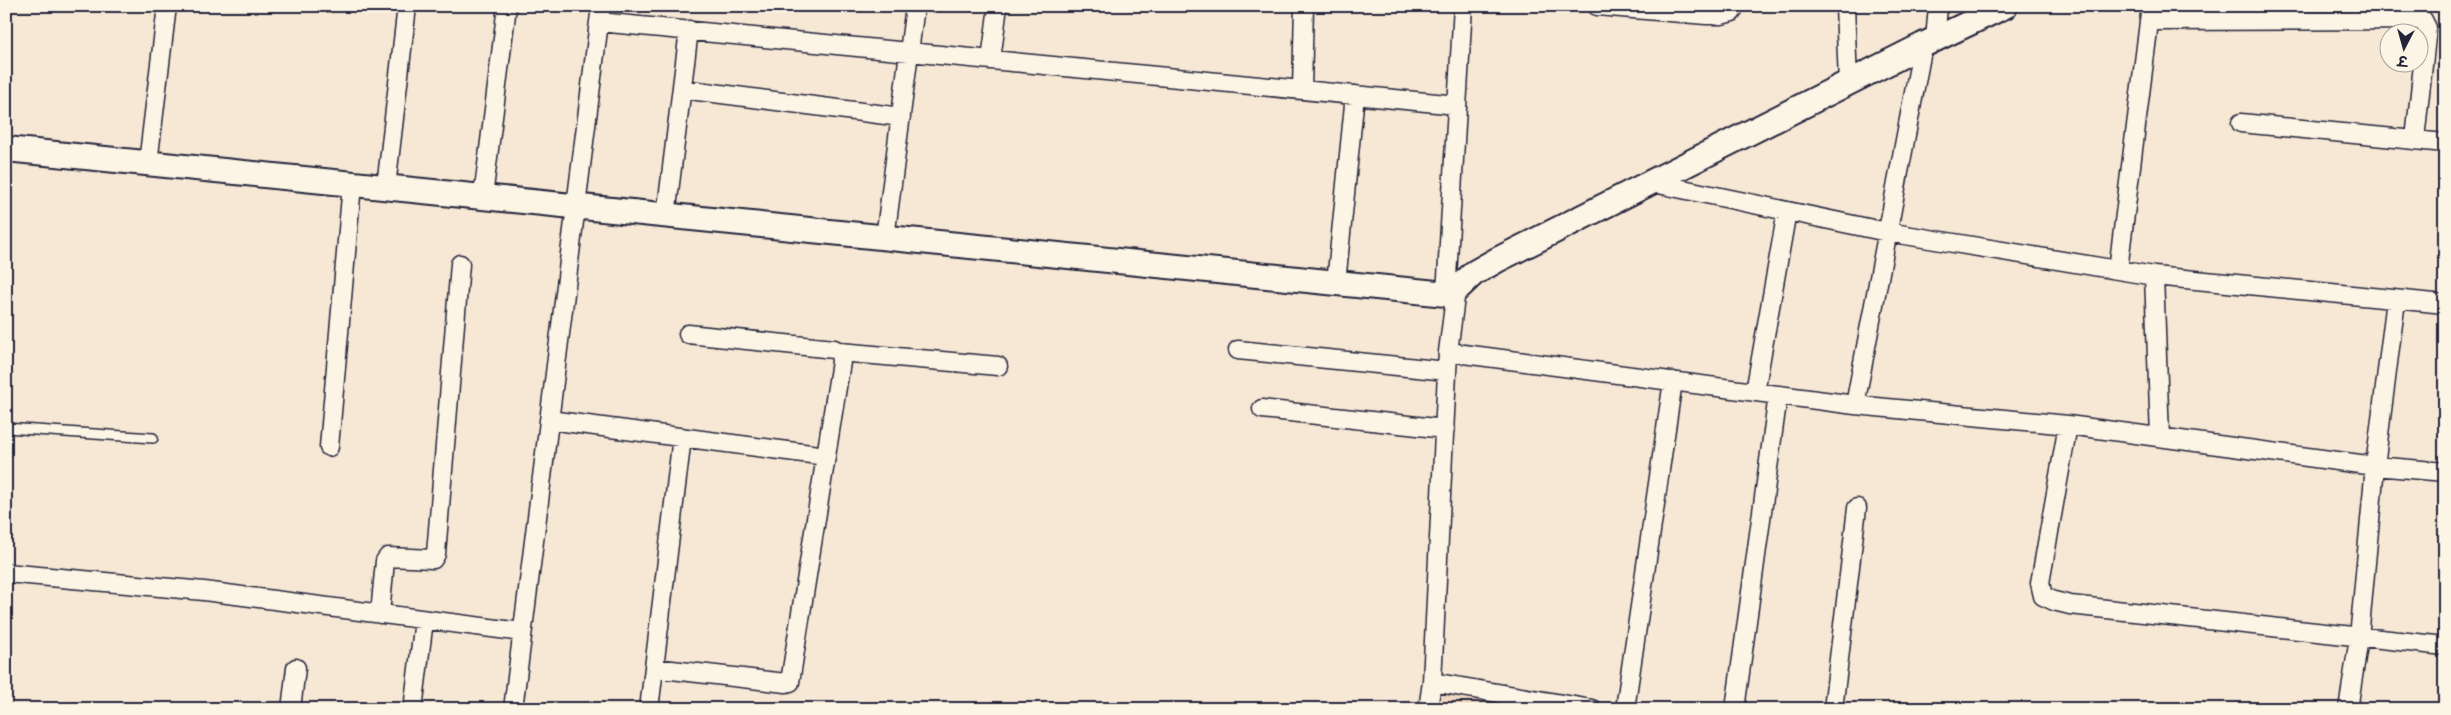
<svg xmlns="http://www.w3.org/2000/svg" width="2451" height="715" viewBox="0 0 2451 715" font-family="'Gochi Hand','Playpen Sans Deva',sans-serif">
<rect width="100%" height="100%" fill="#f6e8d4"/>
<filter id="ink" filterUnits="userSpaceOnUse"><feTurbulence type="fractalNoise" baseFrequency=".02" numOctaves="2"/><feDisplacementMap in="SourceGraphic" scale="10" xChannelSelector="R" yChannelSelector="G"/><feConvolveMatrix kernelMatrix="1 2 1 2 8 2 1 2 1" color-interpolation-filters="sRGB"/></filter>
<g filter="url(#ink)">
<!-- built -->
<path fill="#efd8bf" d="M1441,692l91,17h-93z"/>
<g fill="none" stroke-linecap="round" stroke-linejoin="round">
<!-- lane casing -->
<g stroke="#22223b" stroke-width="12">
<path id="lane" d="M6,428l147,10"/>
</g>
<!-- street casing -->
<g stroke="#22223b" stroke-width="21">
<path id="street" d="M1597,6l109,9h15l11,-3 3,-6
M1845,6l3,77
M2150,21l273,-1 4,8 -12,111
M599,22l858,83
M1935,40l3,-34
M991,60l7,-54
M682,89l219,28
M1302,90l2,-84
M2241,123l204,20
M148,163l19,-157
M1649,182l238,50 267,44 291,28
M386,187l21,-181
M483,197l24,-191
M666,216l23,-186
M885,238l30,-232
M2118,270l33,-264
M2154,276l6,161
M1336,283l19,-188
M1446,294l17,-288
M1238,350l209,21
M840,352l158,14
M1448,352l407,53 213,20
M1755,392l32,-181
M1855,405l68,-360
M1262,409l183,20
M549,420l277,36
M329,447l23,-263
M2445,472l-70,-6 -307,-41 -28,158 3,13 11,5 16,4 375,41
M6,573l198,18 318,41
M380,614l5,-53 3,-4 45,2 3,-5 24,-290
M654,668l132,15 4,-1 51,-320 -1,-10 -6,-3 -146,-15
M1432,682l160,27
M291,709l5,-41
M413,709l11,-89
M513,709l88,-703
M649,709l33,-272
M1428,709l4,-27 16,-330 8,-62
M1625,709l48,-328
M1735,709l43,-314
M1833,709l24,-201
M2348,709l11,-71 16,-172 21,-166"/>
</g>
<!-- secondary casing -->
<g stroke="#22223b" stroke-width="28">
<path id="secondary" d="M6,149l1440,145 10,-4 18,-17 23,-13 426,-215 82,-39"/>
</g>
<!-- lane -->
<use href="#lane" stroke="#fcf5e5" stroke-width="9"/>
<!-- street -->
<use href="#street" stroke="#fcf5e5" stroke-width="18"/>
<!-- secondary -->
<use href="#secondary" stroke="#fcf5e5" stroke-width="24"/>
</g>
</g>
<!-- margin -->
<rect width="2451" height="715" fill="none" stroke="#fcf5e5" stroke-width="25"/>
<rect x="12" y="12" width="2426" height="690" fill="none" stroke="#22223b" stroke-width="2" filter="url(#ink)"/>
<!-- north arrow -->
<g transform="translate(2404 48) rotate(186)"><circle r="24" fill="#fcf5e5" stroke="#a5a1a1"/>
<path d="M0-4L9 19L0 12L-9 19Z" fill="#22223b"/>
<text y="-8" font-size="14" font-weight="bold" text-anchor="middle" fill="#22223b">उ</text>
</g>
</svg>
